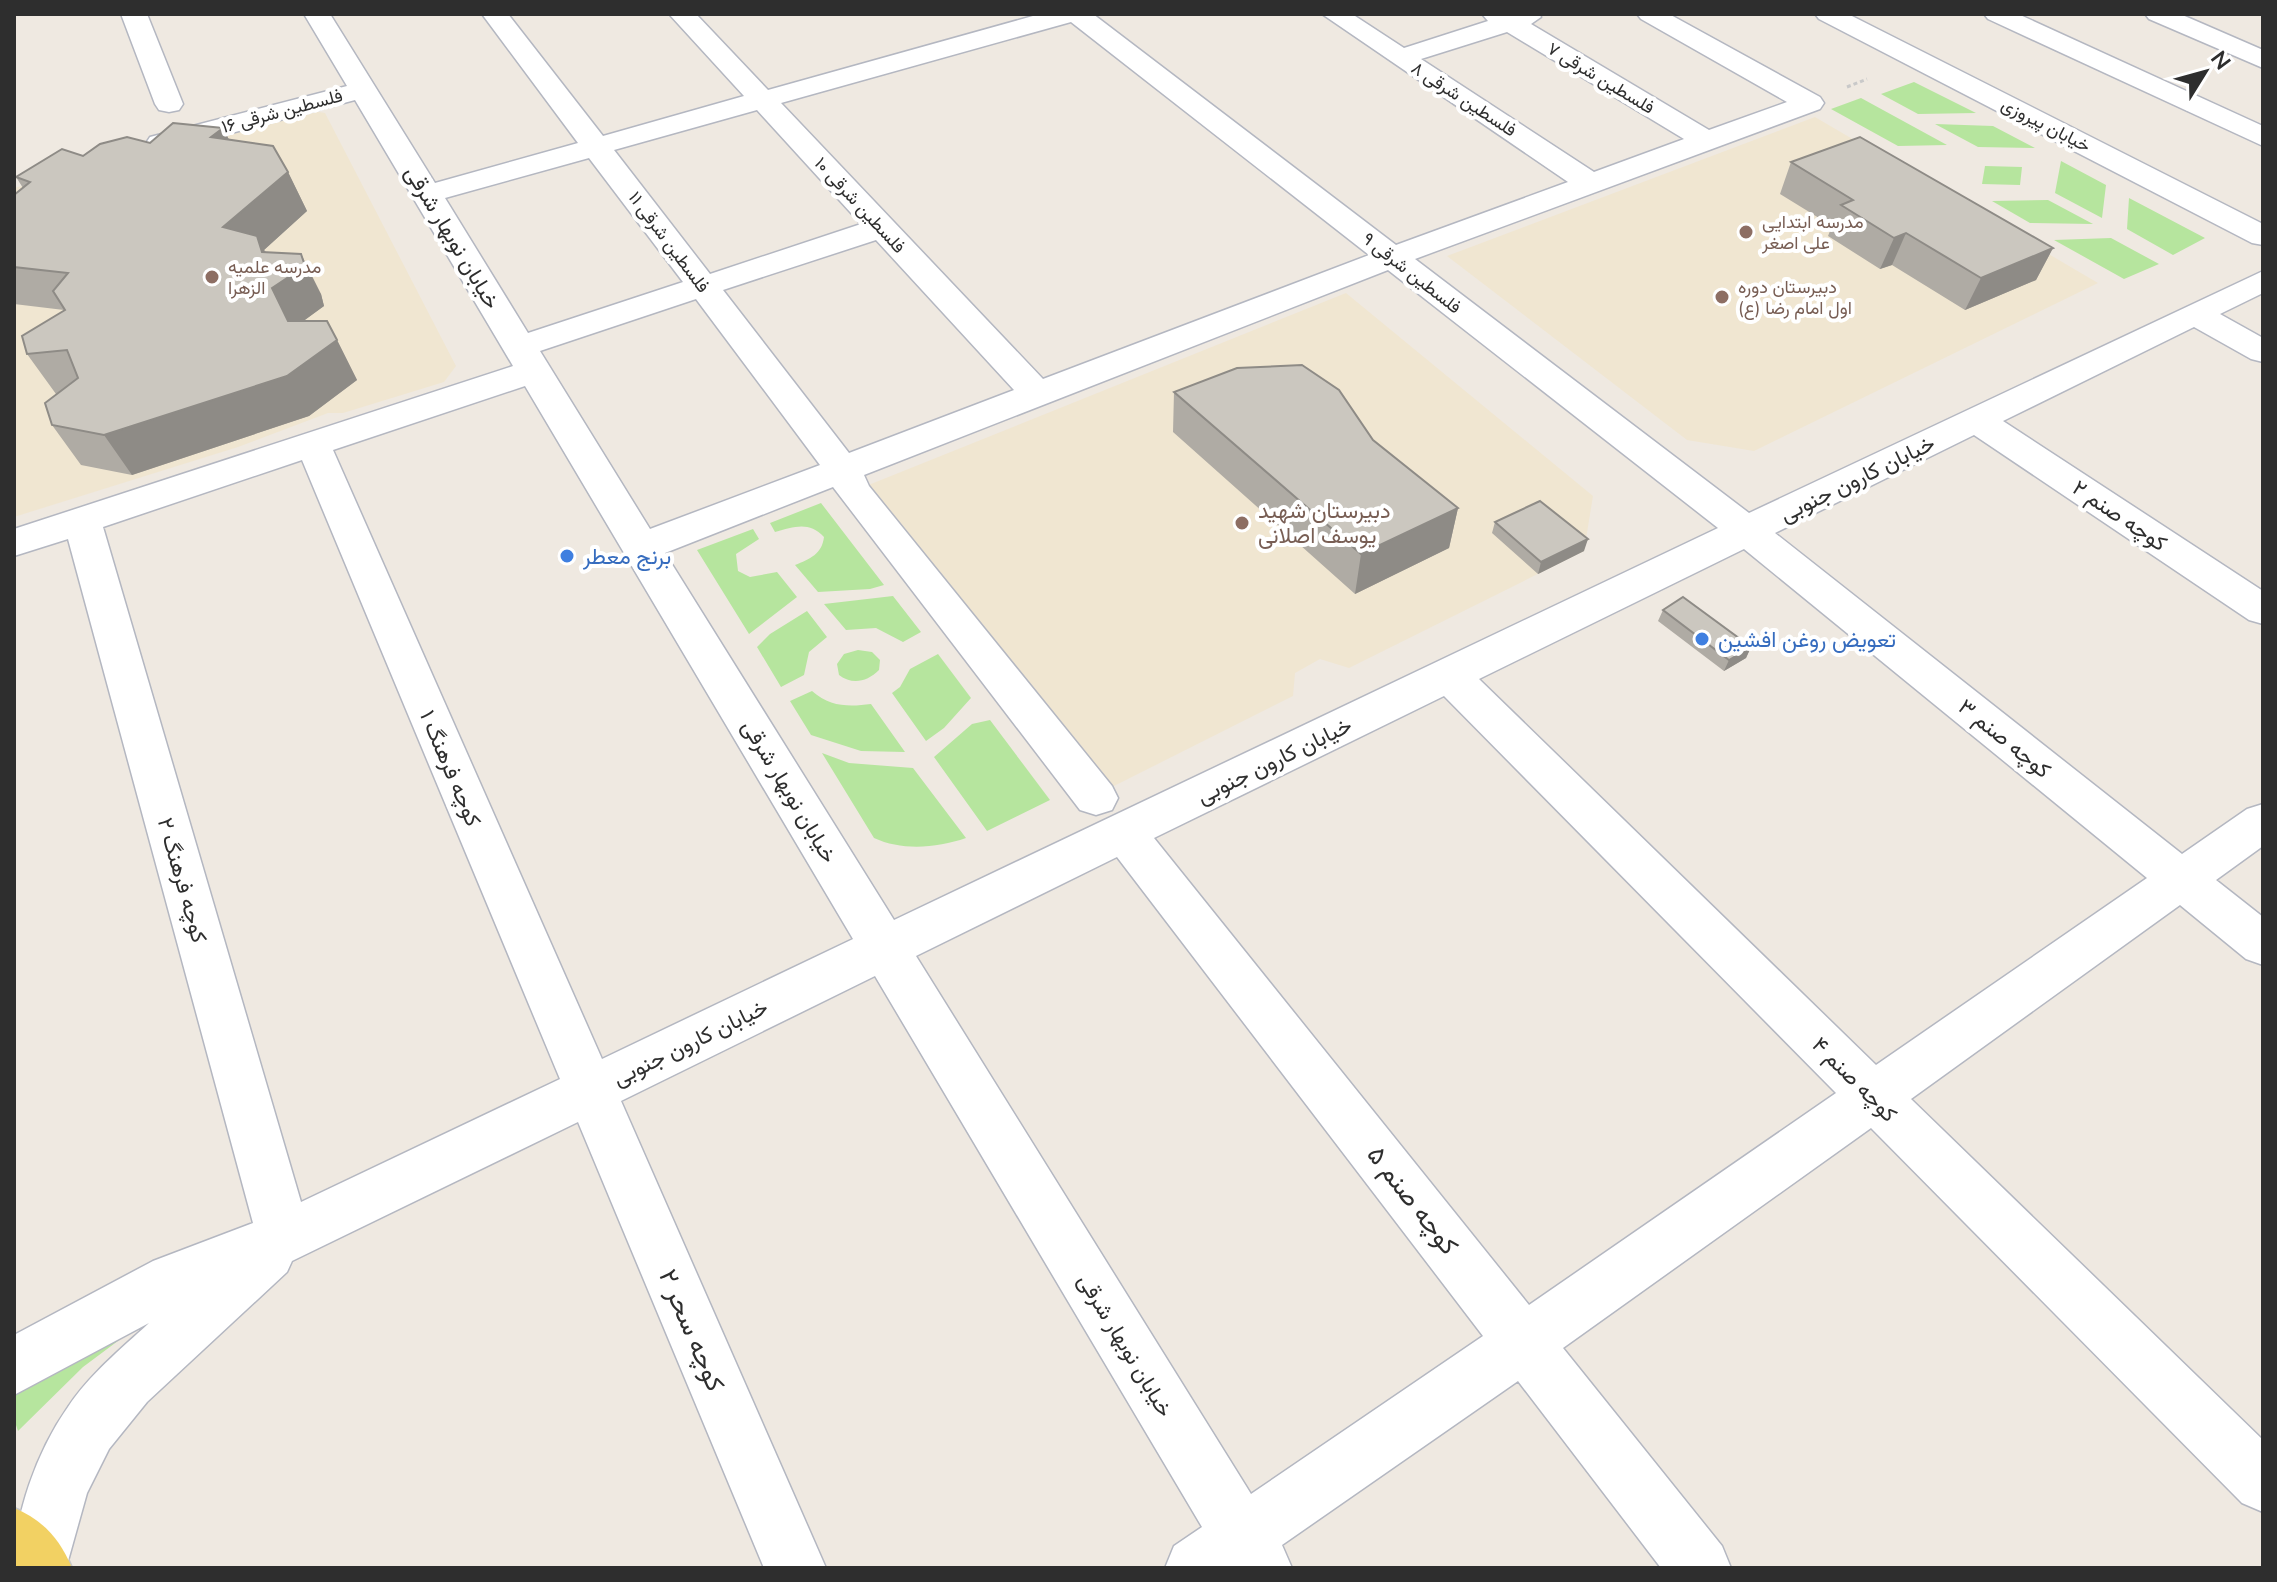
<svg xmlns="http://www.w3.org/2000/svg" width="2277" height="1582" viewBox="0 0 2277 1582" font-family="'Nunito Sans',Vazirmatn,sans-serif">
<rect width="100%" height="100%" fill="#efe9e1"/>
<!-- education -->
<path fill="#f0e6d1" d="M312,111l13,2 131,253 -12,16 -101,31h-15l-90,34 -224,70v-329z
M1815,117l283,166 -344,168 -67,-11 -240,-184z
M1346,293l247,203 -9,55 -235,117 -29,-9 -25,14 -2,23 -187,94 -240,-304z"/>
<!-- green -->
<path fill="#b6e59e" d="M1914,82l62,31 -58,1 -37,-20z
M1861,98l86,47 -49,1 -67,-37z
M1935,124l58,2 42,22 -57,-1z
M2061,161l45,24 -4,33 -47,-25z
M1985,166l37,1 -2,18 -38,-1z
M2129,198l76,40 -32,17 -46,-26z
M2048,200l45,24 -63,-1 -38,-22z
M2111,238l48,26 -35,15 -70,-39z
M821,503l63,82 -14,4 -52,3 -23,-27c15,-6 27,-11 29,-28 -15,-16 -30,-10 -49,-5l-5,-9z
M753,529l6,10 -23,15 2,17 12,6 27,-5 20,25 -48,37 -52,-84z
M893,596l28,36 -18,10 -27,-14 -30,2 -22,-26z
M807,611l20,26 -18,15 -5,23 -23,12 -24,-40 13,-13z
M858,650l14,2 8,8 -1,10c-12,12 -27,15 -40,5l-2,-11 7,-10z
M938,654l33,44 -27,30 -18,13 -34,-48 8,-6 10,-18z
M812,691c18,16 37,16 59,13l34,48 -44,-1 -50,-16 -21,-34z
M990,720l60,80 -63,31 -53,-74 38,-33z
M822,753l27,10 64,5 53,70c-29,10 -64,13 -92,0z
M150,1317l-67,50 -65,64 -4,-12v-36z"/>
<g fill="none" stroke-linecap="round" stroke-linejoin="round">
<!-- minor casing -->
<g stroke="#b4b7c1" stroke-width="3">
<path id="minor" d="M121,14h26l36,90 -4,6 -10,2 -10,-2 -4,-6z
M304,14h26l105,169 143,-40 -96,-129h26l95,122 141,-40 -75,-82h27l72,76 272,-76h53l303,231 172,-63 -246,-168h30l52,34 84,-27 -6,-7h57l2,3 -10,7 178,106 78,-28 -146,-83 -4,-5h32l151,83 4,6 -4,6 -405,150 334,254 514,-242v22l-43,21 43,24v24l-12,-3 -57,-32 -191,94 260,170v33l-14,-4 -275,-185 -199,98 407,321 65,-45 16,-5v42l-47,34 47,37v48l-17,-6 -66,-54 -269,194 352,341v72l-21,-9 -371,-375 -308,220 159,198 9,22h-70l-143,-187 -236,164 10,23h-127l9,-22 28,-19 -327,-551 -254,125 205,467h-62l-186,-446 -286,139 -5,11 -140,130 -38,47 -22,44 -21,75h-52c0,-53 23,-117 54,-161 21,-32 53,-58 81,-84l-135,72v-60l139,-74 100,-38 -185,-684 -54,17v-27l499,-163 -158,-266 -195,52 -10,-3 -4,-6 4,-6 197,-51zM1071,22l298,233 -326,124 -262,-276zM1507,32l177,107 -90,33 -173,-113zM757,110l104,114 -151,50 -96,-124zM589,158l94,124 -155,51 -83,-135zM876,240l138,150 -165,63 -126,-163zM1388,270l330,258 -824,392 -229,-367 168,-66 247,323 16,5 16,-5 6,-12 -6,-12 -243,-300 -5,-11zM696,299l124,166 -170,64 -110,-178zM525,386l328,553 -251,120 -269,-609zM302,460l258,619 -259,123 -198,-675zM1744,549l403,329 -271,187 -397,-386zM1444,696l392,397 -307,212 -375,-467zM1117,857l366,479 -232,158 -335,-538z
M1815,14h33l415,210v21l-11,-2 -433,-224z
M1984,14h34l245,112v20l-275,-127z
M2145,14h35l83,36v18l-114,-49z"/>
</g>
<!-- major casing -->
<g stroke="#c9c9c9" stroke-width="3">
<path id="major" d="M14,1508c29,12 46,31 58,60h-58z"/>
</g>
<!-- path -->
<path stroke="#c9c9c9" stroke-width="3" stroke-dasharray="4 3" stroke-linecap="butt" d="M1847,87l20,-8"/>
<!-- minor -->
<use href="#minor" fill="#fff" fill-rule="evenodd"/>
<!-- major -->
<use href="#major" fill="#f2d163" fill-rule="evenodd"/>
</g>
<!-- wall -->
<path fill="#afaba4" d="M223,128l6,12 59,32 19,39 -43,39 57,44 3,12 -21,15 34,19 20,40 -48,36 -177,59 -51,-10 -29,-40 4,-31 -29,-40 37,-44 -50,-6v-109l9,-7 -7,-11 67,-21z
M1791,162l262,86 -17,32 -71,30 -73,-45 -12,4 -52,-33 4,-10 -52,-32z
M1174,392l199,48 85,68 -9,40 -94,46 -182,-162z
M1495,522l89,29 -46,23 -46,-41z
M1663,610l88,37 -5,11 -22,13 -66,-50z"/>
<!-- shaded-wall -->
<path fill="#8e8b86" d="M223,128l20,39 -32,-30z
M288,172l19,39 -43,39 13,26 24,-22 20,40 3,12 -30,22 43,12 20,40 -48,36 -177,59 -28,-40 184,-114 -16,-33 -49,-61z
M1906,233l-14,32 -12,4 14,-31z
M2053,248l-17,32 -71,30 16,-32z
M1458,508l-9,40 -94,46 6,-40z
M1588,539l-4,12 -46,23 3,-12z
M1751,647l-5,11 -22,13 5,-11z"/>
<!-- building -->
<path fill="#cbc7bf" stroke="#8e8b86" stroke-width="2" d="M173,123l50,5 -12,9 62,9 15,26 -65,55 34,9 5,16 39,2 4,12 -33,22 16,33h39l10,19 -50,36 -183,59 -52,-10 -7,-22 33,-25 -11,-28 -40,4 -5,-18 43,-26 -12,-19 15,-18 -54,-6v-72l16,-13 -14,-5 46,-28 21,7 17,-12 27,-7 23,6z
M1860,137l193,111 -72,30 -75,-45 -12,5 -53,-33 12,-5 -62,-38z
M1302,365l37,25 34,50 85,68 -97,46 -187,-162 63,-24z
M1540,501l48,38 -47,23 -46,-40z
M1683,597l68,50 -22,13 -66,-50z"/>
<!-- markers -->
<g fill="#8d6e63" stroke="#fff" stroke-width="3">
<circle cx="1746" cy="232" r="8"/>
<circle cx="212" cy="277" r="8"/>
<circle cx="1722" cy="297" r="8"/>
<circle cx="1242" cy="523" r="8"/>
</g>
<g fill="#3f7fe0" stroke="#fff" stroke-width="3">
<circle cx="567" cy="556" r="8"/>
<circle cx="1702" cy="639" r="8"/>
</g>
<g text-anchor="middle" stroke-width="8" stroke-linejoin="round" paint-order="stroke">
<!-- far-street labels -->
<g font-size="18" fill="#2e2e2e" stroke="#fff">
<text transform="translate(1601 78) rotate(31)" y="6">فلسطین شرقی ۷</text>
<text transform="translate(1464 99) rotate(33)" y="6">فلسطین شرقی ۸</text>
<text transform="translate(282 111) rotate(-15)" y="6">فلسطین شرقی ۱۶</text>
<text transform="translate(2046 125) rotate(27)" y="6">خیابان پیروزی</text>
<text transform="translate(860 205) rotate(47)" y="6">فلسطین شرقی ۱۰</text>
<text transform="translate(669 242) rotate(53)" y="6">فلسطین شرقی ۱۱</text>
<text transform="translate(1412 273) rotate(38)" y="6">فلسطین شرقی ۹</text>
</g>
<!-- far-education labels -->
<g font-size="18" fill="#785e54" stroke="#fff" text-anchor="start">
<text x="1762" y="228">مدرسه ابتدایی<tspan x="1762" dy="21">علی اصغر</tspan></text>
<text x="228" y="273">مدرسه علمیه<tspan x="228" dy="21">الزهرا</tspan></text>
<text x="1738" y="293">دبیرستان دوره<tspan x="1738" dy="21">اول امام رضا (ع)</tspan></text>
</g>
<!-- street labels -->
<g font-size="22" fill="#2e2e2e" stroke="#fff">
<text transform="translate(453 237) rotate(59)" y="8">خیابان نوبهار شرقی</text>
<text transform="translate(1857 478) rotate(-26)" y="8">خیابان کارون جنوبی</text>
<text transform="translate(2120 515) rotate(34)" y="8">کوچه صنم ۲</text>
<text transform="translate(2005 738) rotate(39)" y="8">کوچه صنم ۳</text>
<text transform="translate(1274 760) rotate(-26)" y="8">خیابان کارون جنوبی</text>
<text transform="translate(451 768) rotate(67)" y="8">کوچه فرهنگ ۱</text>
<text transform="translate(790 791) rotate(59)" y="8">خیابان نوبهار شرقی</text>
<text transform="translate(183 880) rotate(74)" y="8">کوچه فرهنگ ۲</text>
<text transform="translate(690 1042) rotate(-26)" y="8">خیابان کارون جنوبی</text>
<text transform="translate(1855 1079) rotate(45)" y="8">کوچه صنم ۴</text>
<text transform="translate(1126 1345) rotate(59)" y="8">خیابان نوبهار شرقی</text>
</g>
<!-- education labels -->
<g font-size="22" fill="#785e54" stroke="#fff" text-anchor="start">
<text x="1258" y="518">دبیرستان شهید<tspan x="1258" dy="25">یوسف اصلانی</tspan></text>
</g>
<!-- shop labels -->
<g font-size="22" fill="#366cbe" stroke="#fff" text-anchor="start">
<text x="583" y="564">برنج معطر</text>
<text x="1718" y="647">تعویض روغن افشین</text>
</g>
<!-- near-street labels -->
<g font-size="26" fill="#2e2e2e" stroke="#fff">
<text transform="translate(1413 1200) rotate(52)" y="9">کوچه صنم ۵</text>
<text transform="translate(692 1330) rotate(67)" y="9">کوچه سحر ۲</text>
</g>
</g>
<!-- border -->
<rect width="2277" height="1582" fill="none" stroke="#2e2e2e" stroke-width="32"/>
<!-- north arrow -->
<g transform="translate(2205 72) rotate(53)" stroke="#ffffff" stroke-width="6" paint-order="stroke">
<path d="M0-6L14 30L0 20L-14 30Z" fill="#2e2e2e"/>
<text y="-12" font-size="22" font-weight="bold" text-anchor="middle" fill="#2e2e2e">N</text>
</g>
</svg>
